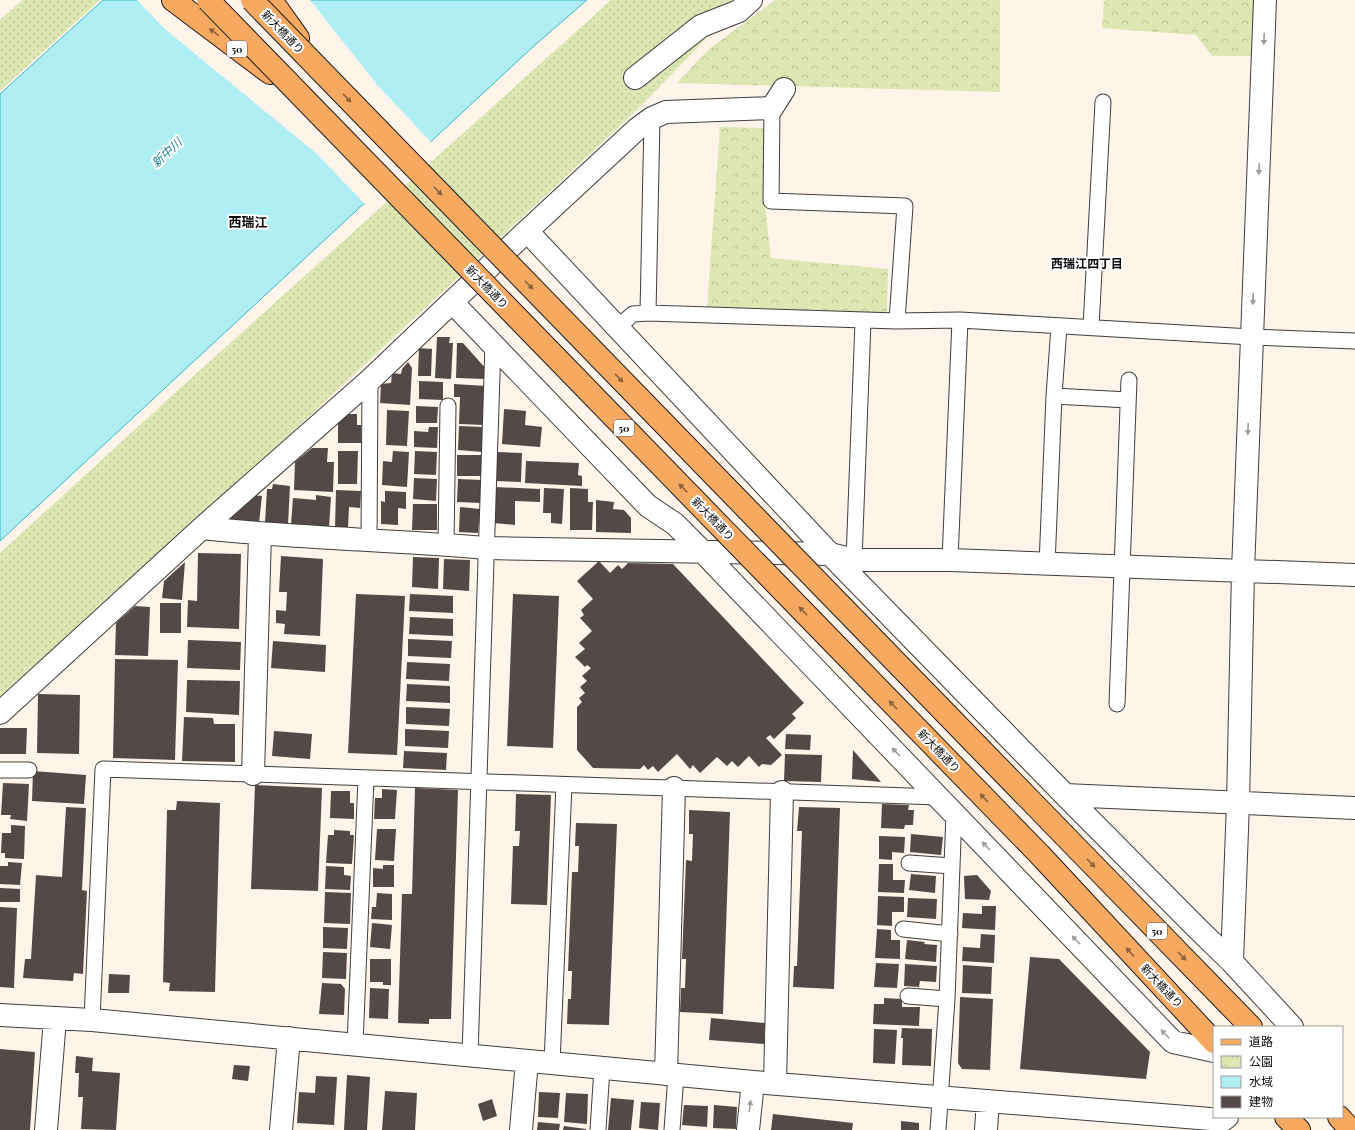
<svg xmlns="http://www.w3.org/2000/svg" width="1355" height="1130" viewBox="0 0 1355 1130" font-family="'Playfair Display','Noto Sans JP',serif">
<defs>
<pattern id="grass-dots" width="8" height="8" patternUnits="userSpaceOnUse"><rect width="8" height="8" fill="#dde7b4"/><path d="M2 2h.1M6 6h.1" fill="none" stroke="#bcc599" stroke-width="1.8" stroke-linecap="round"/></pattern>
<pattern id="park-crowns" width="20" height="18" patternUnits="userSpaceOnUse"><rect width="20" height="18" fill="#dde7b4"/><path d="M2 6a3 3 0 1 1 6 0M12 15a3 3 0 1 1 6 0" fill="none" stroke="#bcc599"/></pattern>
</defs>
<rect width="100%" height="100%" fill="#fff4e9"/>
<!-- grass -->
<path fill="url(#grass-dots)" d="M22,0h78l-100,91v-71z
M611,0h133l-108,111 -636,594v-152l178,-163z"/>
<!-- park -->
<path fill="url(#park-crowns)" d="M775,0h225v92l-323,-9 32,-34z
M1104,0h153l-2,56h-43l-16,-21 -94,-7z
M720,127l48,1 -4,69 7,61 117,11 -1,47 -180,-9z"/>
<!-- water -->
<path fill="#afeef5" stroke="#37b8ca" d="M103,0h484l-52,45 -535,496v-447z"/>
<!-- pier -->
<path fill="#fff4e9" d="M137,0h173l69,87 53,56 -66,62 -50,-52 -150,-123z"/>
<!-- building -->
<path fill="#534947" d="M437,337h13l-1,6h4l-2,36 -16,-1z
M457,343h6l24,27 -2,9 -29,-1z
M419,348l13,1 -1,27h-13z
M408,362l4,6 -2,37 -30,-2 1,-19 10,-1 1,-10 9,1 1,-5z
M419,381l24,1v18l-24,-1z
M454,384l32,2 -2,39 -25,-1 1,-27h-6z
M416,406l22,1 -1,16h-21z
M504,409l22,2 -1,14 17,2 -2,20 -38,-3z
M387,410l22,1 -2,35 -21,-1z
M347,414h10v11h4v18h-23v-21z
M459,426l24,1 -1,25 -24,-2z
M429,427h9l-1,21 -23,-1v-16l14,1z
M312,448h16l-1,14h7l-1,30 -39,-2 1,-28z
M338,451h20l-1,33h-19z
M393,451l16,1 -2,35 -25,-2 1,-24 9,1z
M415,451l22,1 -1,23 -22,-1z
M496,452l26,1 -1,29 -26,-1z
M457,455h25v21h-25z
M526,461l53,2 -1,12 4,1v10l-57,-3z
M414,478l23,1 -1,22 -23,-2z
M458,479l25,1 -1,23 -25,-1z
M273,484l17,2 -2,39 -23,-2 2,-34h5z
M494,487l46,2v13l-25,-1v24l-22,-2z
M544,488l20,1 -2,35 -11,-1v-10h-8z
M570,488l18,1v13h5l-1,28h-22z
M336,490l25,1 -1,17 -11,-1 -1,21h-13z
M385,491l21,1v17l-8,-1v17l-17,-1v-23l4,1z
M251,495l11,1 -3,27 -31,-2v-6z
M316,495l15,2 -2,31 -38,-3 2,-27 23,2z
M596,500l18,2 -1,7 11,1 7,8v15l-35,-1z
M413,504h24v26h-25z
M460,507l20,2 -2,24 -19,-1z
M198,553l43,1 -2,75 -52,-2 1,-27 9,1z
M281,556l42,3 -3,77 -36,-2 1,-10 -9,-1v-13l10,1 1,-19h-8z
M413,557l26,1 -1,31 -26,-2z
M444,559l26,1 -1,31 -26,-2z
M599,561l11,12 8,-8 4,4 6,-6 45,1 131,139 -12,11 4,4 -22,21 -4,-4 -4,3 16,17 -11,10 -9,-1 -3,3 -10,-11 -11,11 -6,-6 -5,5 -10,-9 -17,16 -7,-8 -3,4 -13,-15 -19,18 -5,-6 -5,4 -4,-5 -4,4 -47,-1 -16,-18v-43l5,-5 -3,-4 6,-5 -5,-6 7,-6 -5,-5 9,-8 -4,-3 -2,2 -10,-10 10,-8 -6,-6 13,-12 -12,-13 4,-3 -3,-5 12,-11 -16,-18z
M185,562l-3,38 -20,-2 2,-17z
M356,594l49,2 -8,159 -49,-2z
M410,594l43,2v17l-44,-2z
M513,594l46,2 -6,152 -46,-2z
M160,603h21v30h-21z
M135,606l15,1 -2,49 -33,-1 1,-32z
M410,617l43,2v17l-44,-2z
M408,639l44,2 -1,17 -43,-2z
M188,640l53,2 -1,28 -53,-2z
M273,641l53,4 -1,27 -54,-4z
M115,659l63,1 -3,100 -62,-2z
M407,662l43,2 -1,17 -43,-2z
M187,680l53,1 -1,34 -53,-3z
M407,684l43,2v17l-44,-2z
M38,694l42,1 -1,59 -42,-1z
M406,707l44,2 -1,17 -43,-2z
M184,717l29,1 1,6h21v38l-53,-1z
M0,728h27l-1,26h-26z
M405,729l44,2 -1,17 -43,-2z
M274,731l38,3 -2,25 -38,-3z
M786,734l25,1 -1,15 -25,-1z
M853,750l28,32 -29,-3z
M404,751l43,2 -1,17 -43,-2z
M785,754l37,1 -1,27 -37,-1z
M33,771l53,4 -2,29 -52,-3z
M3,783l26,1 -2,37 -17,-2 1,-4h-10z
M255,785l67,3 -4,103 -67,-2z
M415,788l43,2 -7,229h-22v5l-31,-1 4,-129h10z
M382,789l15,1 -2,29h-21l1,-21h7z
M331,791h19v12h4v16l-24,-1z
M516,794l35,1 -4,110 -36,-1 2,-58h6l1,-15h-5z
M177,801l43,2 -5,189 -46,-1 1,-8 -7,-1 4,-172h9z
M882,804l27,1 -1,5h6l-1,15h-8l-1,4 -23,-1z
M66,807l20,1 -4,82 5,1 -4,83 -9,-1 -1,8 -50,-3 2,-19h6l5,-84 26,2z
M799,807l41,1 -6,181 -41,-2 1,-21h3l5,-135h-5z
M689,810l41,2 -7,202 -43,-2 1,-24h4l1,-29h-4l4,-99 6,1 1,-27h-4z
M576,823l41,1 -8,201 -42,-1 1,-25h3l1,-28h-4l4,-99h6l1,-26h-4z
M11,825l14,1 -1,33 -19,-1v-5h-4l1,-20h9z
M377,829h19l-2,32 -19,-1z
M334,830l16,1v4h4l-2,29 -26,-1 2,-28h6z
M911,834l32,3 -2,18 -31,-3z
M879,836l26,1 -1,16 -12,-1v8l-13,-1z
M8,862l14,1 -2,22 -20,-1v-18h8z
M879,864h14v16h12l-1,13 -26,-1z
M383,865h11v22h-21v-19l10,1z
M326,866l18,1v8l7,1 -1,14 -25,-1z
M911,874l25,2 -1,17 -26,-3z
M977,875l14,16 -2,9 -24,-1 -1,-23z
M0,888l20,1v13h-20z
M325,892l26,1 -1,31 -26,-1z
M377,893l15,1v26l-21,-1 1,-12h4z
M878,896l26,1v15h-12v14l-15,-1z
M908,898l29,1 -1,20 -29,-2z
M982,906h14l-1,24 -33,-2 1,-15 19,1z
M0,907l17,1 -3,80 -14,-1z
M372,923l20,2 -2,24 -20,-2z
M323,927l25,1 -1,21 -24,-1z
M877,929l14,1v10h9v19l-25,-1z
M981,934l14,1 -1,28 -32,-2 1,-14 17,1z
M907,940l18,2 -1,2 13,1 -1,17 -31,-3z
M323,952l24,1 -1,26 -24,-1z
M1030,957l29,2 91,93 -4,27 -126,-10z
M370,959h21v26h-8v-3h-13z
M876,963l23,1 -2,24 -23,-1z
M905,964l32,2 -1,16 -16,-1 -1,6 -15,-1z
M963,965l29,2 -1,27 -29,-1z
M109,974l21,1 -1,18h-21z
M322,983l19,1 4,5 -1,26 -25,-1z
M370,988l19,1 -1,30 -19,-1z
M960,997l33,2 -3,71 -28,-1 -4,-6z
M884,998l18,1v8h18l-1,19 -46,-2 1,-20h10z
M711,1018l54,5 -1,21 -55,-4z
M902,1028l30,1 -1,37 -29,-1 1,-27h-2z
M874,1029l23,1 -2,34 -22,-1z
M0,1049l35,3 -5,78h-30z
M76,1056l17,2 -1,13 28,2 -4,57 -35,-1 2,-32h-5l1,-24h-4z
M234,1065l16,1 -2,15 -16,-2z
M347,1075l23,2 -3,53h-23z
M316,1076l21,1 -3,48 -37,-2 2,-31 16,1z
M385,1091l32,2 -2,37h-33z
M539,1092l21,1 -2,25 -20,-1z
M566,1093l22,1 -1,30 -23,-2z
M611,1098l23,2 -3,30h-23z
M492,1099l5,17 -14,5 -5,-17z
M641,1102l19,1 -2,27 -19,-2z
M684,1105l24,1 -1,21 -25,-2z
M714,1105l23,2 -1,22 -23,-1z
M773,1114l80,9 -1,7h-81z
M901,1121l18,2v7h-18z
M538,1122l22,2 -1,6h-22z
M564,1126l22,3v1h-23z"/>
<g fill="none" stroke-linecap="round" stroke-linejoin="round">
<!-- lane casing -->
<g stroke="#3e3e3e" stroke-width="17">
<path id="lane" d="M772,108l-1,93 134,5 -8,115
M648,313l4,-195
M618,327l15,-13 15,-1 249,8 63,-1 291,17 104,4
M1091,327l12,-225
M1054,396l74,4
M369,541l1,-161
M446,545l2,-139
M854,560l9,-239
M950,560l10,-240
M1047,565l7,-169 5,-70
M1117,704l12,-324
M0,770h29
M909,863l43,3
M903,929l47,5
M908,996l39,3
M92,1020l11,-251 836,28
M355,1045l11,-267
M470,1056l23,-712
M552,1063l12,-278
M598,1130l4,-62
M672,1130l4,-55
M938,1130l9,-131 7,-186"/>
</g>
<!-- street casing -->
<g stroke="#3e3e3e" stroke-width="24">
<path id="street" d="M635,78l66,-52 38,-15 12,-11
M527,231l110,-102 15,-11 14,-6 106,-4 12,-19
M202,528c95,10 190,12 284,20l344,6 24,6h96l405,15
M0,713l202,-185 168,-148 82,-78
M253,774l7,-240
M1065,795l290,13
M1232,962l6,-159 5,-232 22,-571
M0,1015l92,5 661,62 470,38 4,-3
M1214,1051l-41,-9 -470,-490 -28,-28 -27,-18 -196,-204 75,-71 303,323 235,241 132,133 35,34 60,65
M666,1074l8,-286
M775,1083l7,-291
M46,1130l9,-111
M281,1130l8,-92
M521,1130l6,-69
M748,1130l5,-48
M986,1130l2,-29"/>
</g>
<!-- primary casing -->
<g stroke="#1c1c1c" stroke-width="24">
<path id="primary" d="M173,0l97,73
M271,0l27,38
M1064,835l187,192
M1041,856l173,186
M1286,1117l13,13
M1339,1117l12,13"/>
</g>
<!-- lane -->
<use href="#lane" stroke="#fff" stroke-width="15"/>
<!-- street -->
<use href="#street" stroke="#fff" stroke-width="22"/>
<!-- primary -->
<use href="#primary" stroke="#f6a961" stroke-width="22"/>
<!-- primary-bridge casing -->
<g stroke="#1c1c1c" stroke-width="24" stroke-linecap="butt">
<path id="primary-bridge" d="M208,0l833,856
M252,0l812,835"/>
</g>
<!-- primary-bridge -->
<use href="#primary-bridge" stroke="#f6a961" stroke-width="22"/>
</g>
<!-- one-way arrows -->
<defs><path id="oneway-solid" d="M-6-.8H1V-3.2L6.5 0L1 3.2V.8H-6Z"/></defs>
<g fill="#8c623a">
<use href="#oneway-solid" transform="translate(214 32) rotate(-144)"/>
<use href="#oneway-solid" transform="translate(347 98) rotate(46)"/>
<use href="#oneway-solid" transform="translate(438 191) rotate(46)"/>
<use href="#oneway-solid" transform="translate(529 285) rotate(46)"/>
<use href="#oneway-solid" transform="translate(619 378) rotate(46)"/>
<use href="#oneway-solid" transform="translate(683 488) rotate(-134)"/>
<use href="#oneway-solid" transform="translate(803 611) rotate(-134)"/>
<use href="#oneway-solid" transform="translate(893 705) rotate(-134)"/>
<use href="#oneway-solid" transform="translate(984 798) rotate(-134)"/>
<use href="#oneway-solid" transform="translate(1091 863) rotate(46)"/>
<use href="#oneway-solid" transform="translate(1130 952) rotate(-133)"/>
<use href="#oneway-solid" transform="translate(1182 956) rotate(46)"/>
</g>
<g fill="#9d9d9d">
<use href="#oneway-solid" transform="translate(1264 39) rotate(92)"/>
<use href="#oneway-solid" transform="translate(1259 169) rotate(93)"/>
<use href="#oneway-solid" transform="translate(1253 299) rotate(93)"/>
<use href="#oneway-solid" transform="translate(1248 429) rotate(92)"/>
<use href="#oneway-solid" transform="translate(896 752) rotate(-134)"/>
<use href="#oneway-solid" transform="translate(986 846) rotate(-134)"/>
<use href="#oneway-solid" transform="translate(1076 940) rotate(-134)"/>
<use href="#oneway-solid" transform="translate(1165 1034) rotate(-134)"/>
<use href="#oneway-solid" transform="translate(750 1106) rotate(-83)"/>
</g>
<g text-anchor="middle" stroke-width="4" stroke-linejoin="round" paint-order="stroke">
<!-- shield labels -->
<g fill="#fff" stroke="#545454" stroke-width="1">
<rect x="227" y="41" width="20" height="16" rx="3"/>
<rect x="614" y="420" width="20" height="16" rx="3"/>
<rect x="1147" y="923" width="20" height="16" rx="3"/>
</g>
<g font-size="10" font-weight="bold" fill="#0b0b0b">
<text x="237" y="53">50</text>
<text x="624" y="432">50</text>
<text x="1157" y="935">50</text>
</g>
<!-- street labels -->
<g font-size="11" fill="#0b0b0b" stroke="#fff">
<text transform="translate(283 32) rotate(46)" y="4">新大橋通り</text>
<text transform="translate(487 287) rotate(46)" y="4">新大橋通り</text>
<text transform="translate(713 519) rotate(46)" y="4">新大橋通り</text>
<text transform="translate(939 751) rotate(46)" y="4">新大橋通り</text>
<text transform="translate(1162 986) rotate(47)" y="4">新大橋通り</text>
</g>
<!-- water labels -->
<g font-size="12" font-style="italic" fill="#177e92" stroke="#fff">
<text transform="translate(167 153) rotate(-43)" y="4">新中川</text>
</g>
<!-- neighbourhood labels -->
<g font-size="12" font-weight="bold" fill="#0b0b0b" stroke="#fff">
<text x="1087" y="268">西瑞江四丁目</text>
</g>
<!-- quarter labels -->
<g font-size="13" font-weight="bold" fill="#0b0b0b" stroke="#fff">
<text x="248" y="227">西瑞江</text>
</g>
</g>
<!-- legend -->
<rect x="1213" y="1026" width="130" height="92" fill="#ffffff" stroke="#9d9d9d"/>
<rect x="1221" y="1039" width="20" height="6" fill="#f6a961" stroke="#9d9d9d"/>
<text x="1249" y="1046" font-size="12" fill="#0b0b0b">道路</text>
<rect x="1221" y="1056" width="20" height="12" fill="url(#park-crowns)" stroke="#9d9d9d"/>
<text x="1249" y="1066" font-size="12" fill="#0b0b0b">公園</text>
<rect x="1221" y="1076" width="20" height="12" fill="#afeef5" stroke="#9d9d9d"/>
<text x="1249" y="1086" font-size="12" fill="#0b0b0b">水域</text>
<rect x="1221" y="1096" width="20" height="12" fill="#534947" stroke="#9d9d9d"/>
<text x="1249" y="1106" font-size="12" fill="#0b0b0b">建物</text>
</svg>
